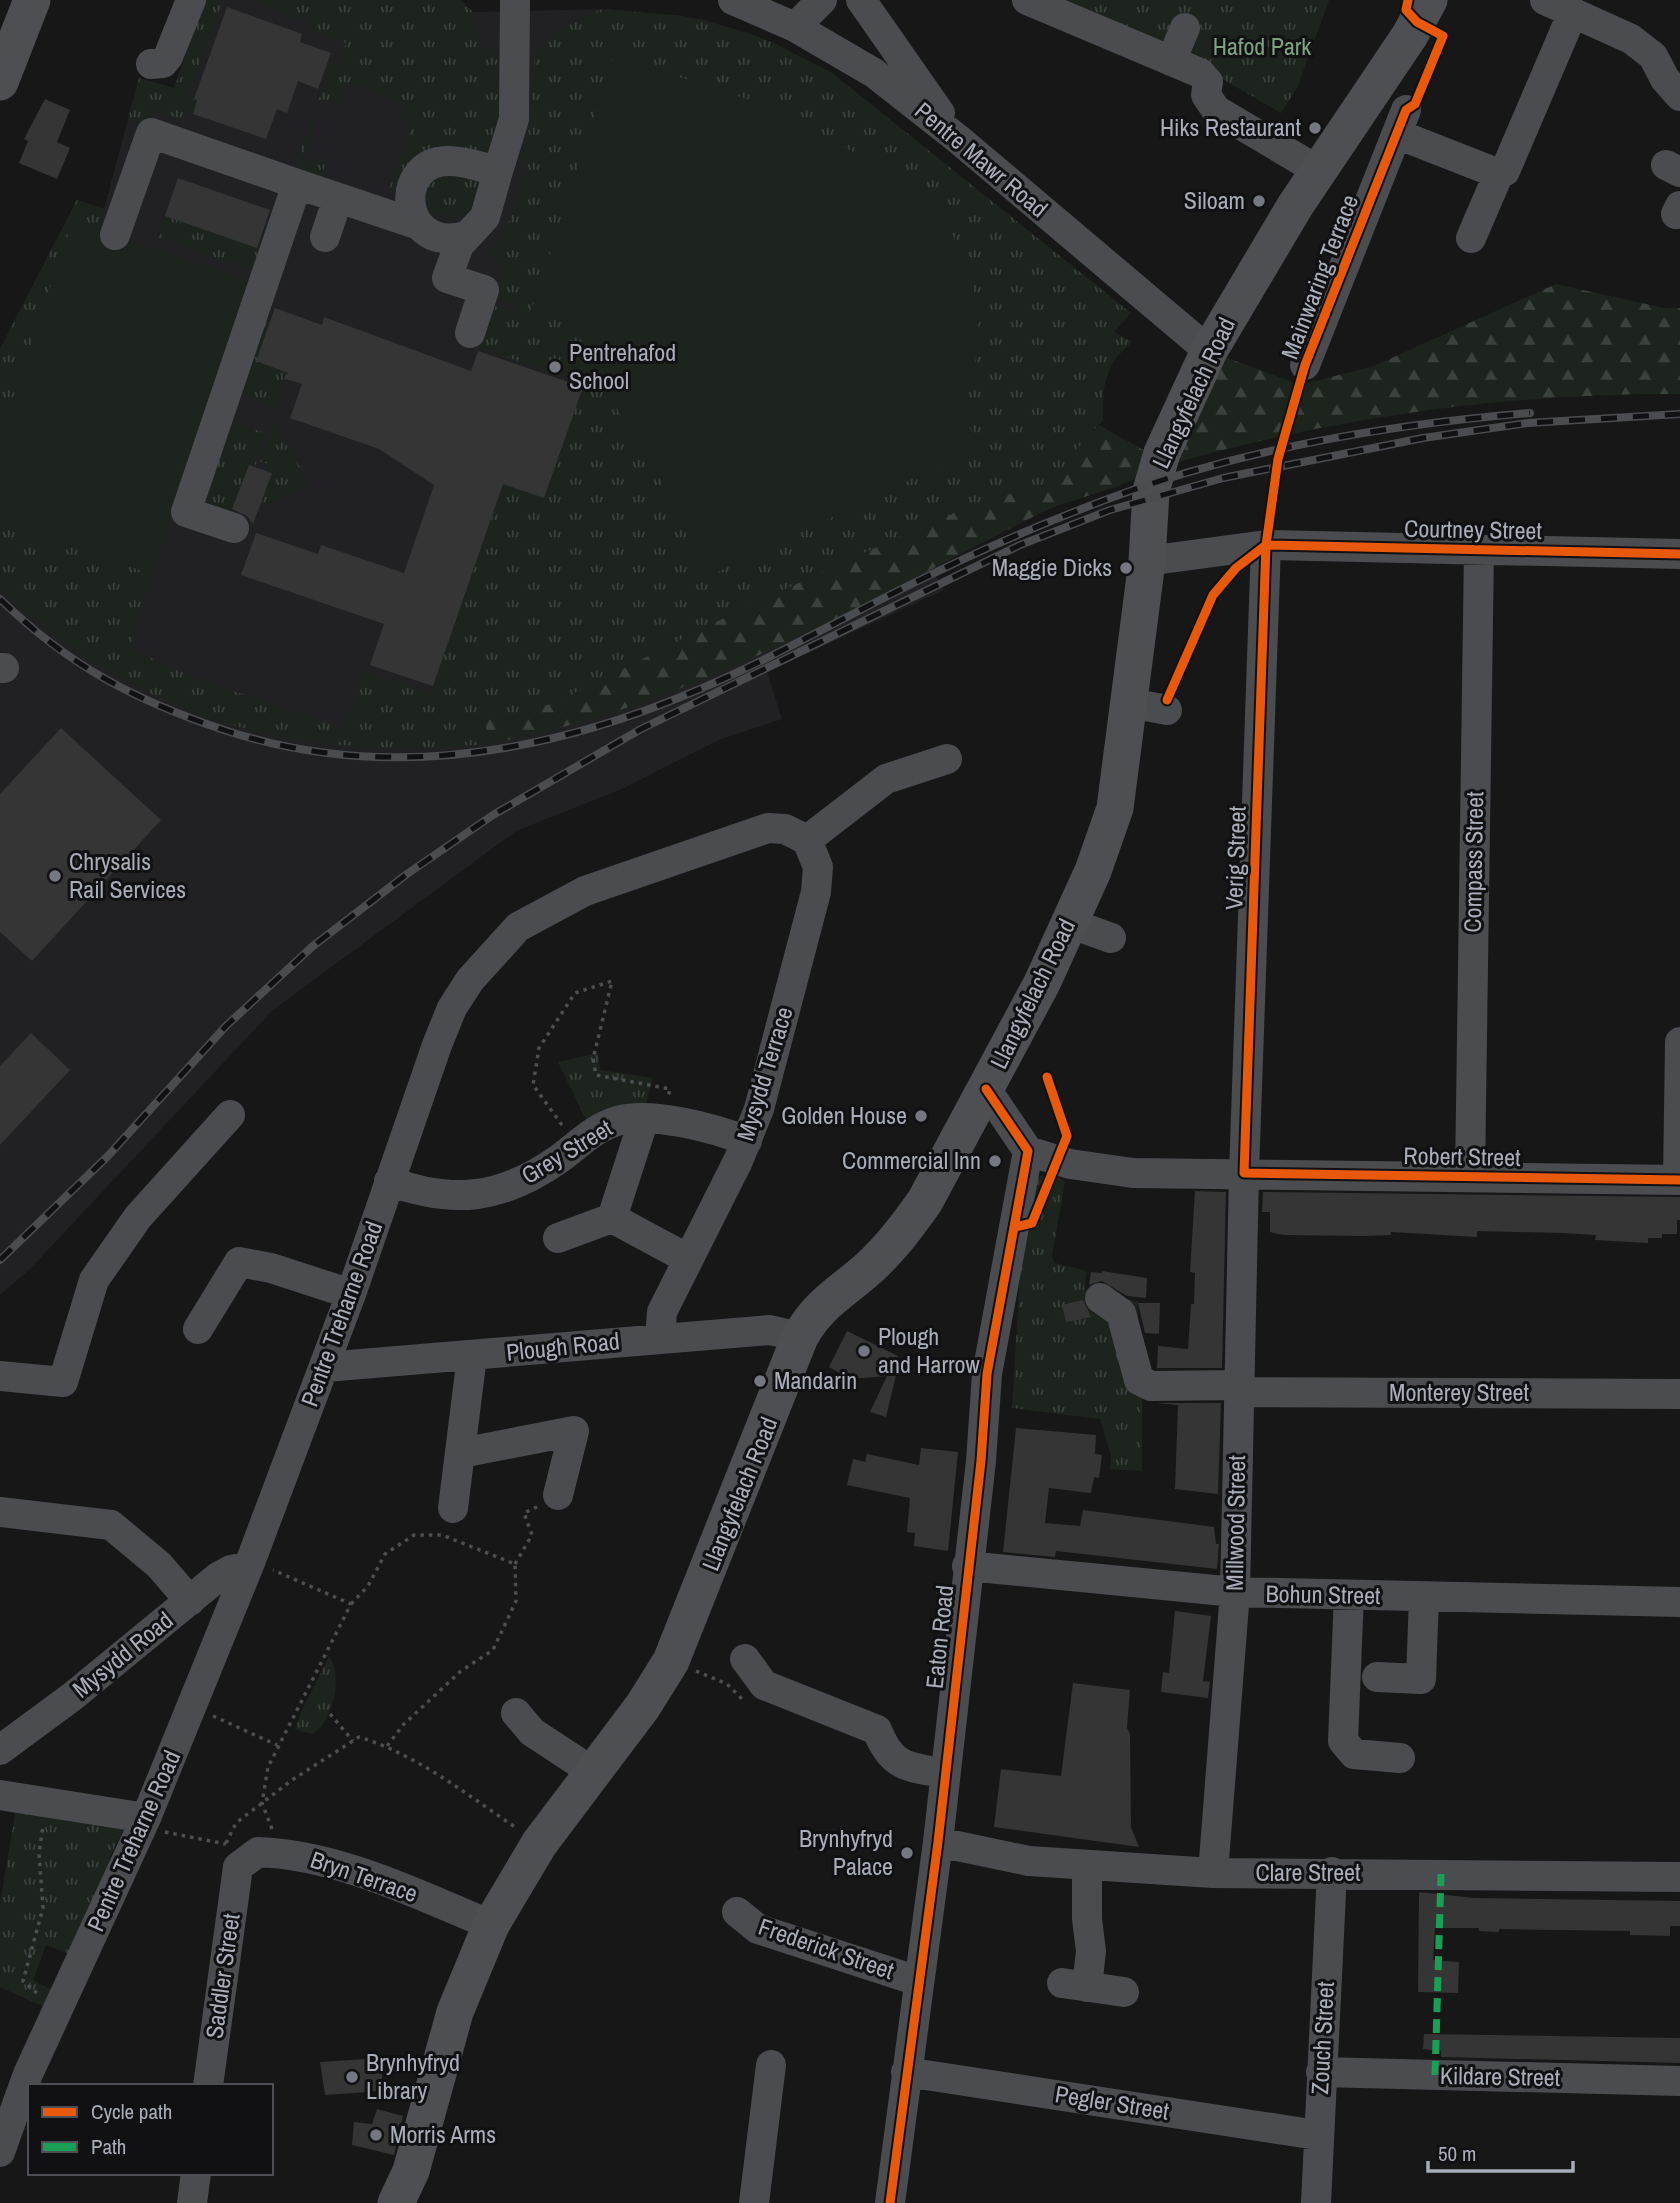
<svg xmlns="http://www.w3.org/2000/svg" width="1680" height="2203" viewBox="0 0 1680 2203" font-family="'Archivo Narrow',sans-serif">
<defs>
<pattern id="grass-tufts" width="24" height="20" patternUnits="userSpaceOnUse" patternTransform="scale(1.75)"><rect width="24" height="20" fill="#1d241e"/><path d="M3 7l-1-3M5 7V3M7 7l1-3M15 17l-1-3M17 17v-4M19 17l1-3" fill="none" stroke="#3b413d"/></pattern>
<pattern id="forest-firs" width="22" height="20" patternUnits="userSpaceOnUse" patternTransform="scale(1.75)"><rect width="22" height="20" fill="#1d241e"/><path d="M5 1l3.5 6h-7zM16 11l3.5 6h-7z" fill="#3b413d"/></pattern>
</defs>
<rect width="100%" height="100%" fill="#171717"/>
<!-- built -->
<path fill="#212123" d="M205,0h255l13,12 132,-3 96,10 56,17 75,37 299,240 -17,19 18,10 -19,17 -10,31v30l-31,34 -18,28 -73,20 -239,108 47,31 143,-73 12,22 -177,82 15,47 -61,20 -99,50 -106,42 -243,179 -243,259 -30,26v-946l77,-149 27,9 35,-131 35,10z"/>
<!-- grass -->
<path fill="url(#grass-tufts)" d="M205,0h18l-36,97 83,29 -74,-22 -3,10 -9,-3 -3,8 -29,-9 -5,14 -19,-5 11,-41 35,10z
M248,0h212l13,12 8,36h14l2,11 3,68 -13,38 -36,-8 -51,37 -11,-4 24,-68 -14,-6 5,-14 -58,-20 -8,22 -14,-5 -4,11 -4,-2 15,-45 7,2 8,-22 -38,-14 2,-7z
M1055,0h274l-32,88 -16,25 -67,-39 -26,-22 12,-29 -23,-8 -11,23 -8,5z
M605,9l79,7 46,12 42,14 60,31 299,240 -17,19 18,10c-30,26 -29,40 -29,78l-31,34 -18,28 -73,20 -239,107 -187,94 -69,17v24c-193,17 -341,-22 -486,-155v-67l152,52 -23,74 64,29 151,52 20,-58 66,22 70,-199 -22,-19 66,23 39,-111v-5l-104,-34 12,-43 22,7 3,-7 -23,-8 10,-27 -12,-18 19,-32 18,-52 -9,-11 10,-28 6,-79c10,-1 18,-15 27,-21 13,-9 28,-17 43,-20z
M310,122l5,1 -12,34 22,8 -6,18 -12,-5 -9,-19z
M478,175l4,15 -14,28 -4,-5 -12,6 -22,-7 -8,-24 12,-11z
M77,200l27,9 -4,13 11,4 -2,7 -36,-12 -73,215v-87z
M165,216l93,32 9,-26 4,2 -17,47 -97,-34z
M262,315l9,4 17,54 -12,33 -38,-13z
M232,422l34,11 -11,34 -6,-2 -19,50 -26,-9 7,-47z
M273,423l36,59 -50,26 9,-44 -8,-3z
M598,1053l2,17 53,8 -8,30 -59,12 -28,-58z
M1054,1175l11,7 -13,74 3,7 32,8 -3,17 5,4 48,9 5,87v83l-32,-2 1,-13 -11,-37 -88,-11 8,-134 13,-89 7,-9z
M329,1657c15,18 3,67 -17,77l-17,-5 7,-19z
M17,1803l118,23 -13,6 -13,26 3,11 -40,86 -26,-10 -13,35 23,12 -8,17 -48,-22v-84z"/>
<!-- forest -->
<path fill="url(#forest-firs)" d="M1556,284l108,24h16v86c-176,-1 -354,24 -523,74l52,-117 91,34 74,-19z
M1099,425l55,31c-4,6 -7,14 -12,18 -12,12 -78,27 -99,38 -180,90 -356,198 -557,232v-24l69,-17 187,-94 159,-73 80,-34 73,-20 18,-28z"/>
<!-- garden -->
<path fill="#1d241e" d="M614,56l197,64 -7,22 39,5 57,27 45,45 27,57 8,62 -13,61 -6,10 18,38 -272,130 -60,-125 -29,-41 -17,-59v-18l-70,-22z
M73,221l181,62 -102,291 -152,-52v-86z"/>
<!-- building -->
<path fill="#353536" d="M227,7l75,27 -2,8 31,11 -13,36 -20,-8 -11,32 -10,-4 -11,30 -73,-25 4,-14 -3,-1z
M45,99l25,11 -13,32 13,6 -13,31 -38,-16 9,-22 -4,-2z
M178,178l92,32 -13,38 -92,-32z
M275,308l47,17 2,-8 147,54 7,-20 105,36 -39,111 -41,-14 -70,202 -63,-21 14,-41 -143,-49 15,-42 62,21 3,-9 83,28 30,-88 -55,-36 -89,-31 12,-34 -16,-5 2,-6 -32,-12z
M249,465l23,8 -19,51 -6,-8 -15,-7z
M61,728l100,92 -129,141 -32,-29v-138z
M31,1033l39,37 -70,75v-79z
M1195,1191l31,1 -4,176h-65l1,-22 30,3 3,-45h3l1,-31 -5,-1z
M1263,1192l417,5v23h-3v14h-15v4h-14v5l-53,-3 1,-5 -34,-2 -85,-2v6l-86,-5v3l-28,1 -80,-1 -13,-3v-20h-8z
M1102,1271l45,7 -1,20 -19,-2 -25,-15 -13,4 2,-13 11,1z
M1083,1300l8,17 -25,5 -4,-17z
M1138,1303h22l-1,31 -14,-1z
M847,1331l51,25 -6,13 5,2 -11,46 -16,-5 17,-36 -37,3 -21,-12z
M1156,1403h65l-3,91 -43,-5 3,-84z
M1016,1428l80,7 -1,19 7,1 -3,23 -5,-1 -3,16 -42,-5 -4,35 35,3 3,-16 131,17 2,17h3l-2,25 -161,-18 -1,6 -52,-5z
M921,1448l37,4 -10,99 -34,-5 1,-13 -8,-1 3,-34 -63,-13 6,-26 12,3 2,-8 52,11z
M1175,1611l36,5 -8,65 7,1 -2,16 -47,-6 2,-20 6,1z
M1073,1683l57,7 -3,38 3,6 1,93 8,20 -145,-20 7,-58 60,7z
M1419,1892l55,6 206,3v25h-10v10l-40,-1v-4l-131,-2v3l-20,-1v-3h-44l-2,32 26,2 -1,31 -40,-1z
M1424,2034l256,4v25l-239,-6v-6l-18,-2z
M382,2058v33l-57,4 -5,-33z
M377,2109l26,7 -9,39 -42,-10 2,-23 18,2z"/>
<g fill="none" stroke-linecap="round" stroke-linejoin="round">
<!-- path -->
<path stroke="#4d4e52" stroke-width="3.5" stroke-dasharray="3.5 5" stroke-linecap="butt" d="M562,1125l-29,-40 6,-37 36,-55 37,-12 -19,78 3,16 74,14 -2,9
M515,1564l17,-29 -8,-22 13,-6
M351,1604l17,-18 17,-32 29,-19h28l73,29 1,37 -23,49 -32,21 -58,54 -16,21
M696,1671l31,13 15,15
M330,1714l23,27
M213,1716l64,29
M272,1829l-10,-26 6,-36 83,-163 -78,-34
M165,1832l61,12
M226,1843l10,-20 56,-43 67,-43c59,18 108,58 159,92
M37,1993l-14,-12 20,-73 -4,-55 4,-27"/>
<!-- minor -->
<path stroke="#4b4c50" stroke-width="30" d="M733,0l62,27 79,46 84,66 251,212
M861,0l79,113
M1027,0l173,73 8,9 -2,13 10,15 103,61
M1545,0l86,39 22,17 12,23 15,17
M795,27l27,-27
M1171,61l14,-33
M151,64l12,-1 5,-6 23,-57
M1397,134l97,38 11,-1 68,-159
M1666,165l14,7
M498,171l16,-52 1,-119
M1676,214l4,-8
M115,235l36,-102 146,51
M466,236c-67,19 -75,-77 -16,-75 16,0 33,7 48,10l-13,46 -26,28 -12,33 37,12 -14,43
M325,237l13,-39
M1471,238l28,-65
M1305,365l101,-255
M234,528l-48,-16 111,-328 122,41
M1147,561l119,-16 414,9
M0,668h4
M1130,703l37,7
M1069,923l42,15
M644,1119l-32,99 76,41
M1028,1151l42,13 63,9 547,7
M1470,1176l9,-627
M1678,1179l2,-137
M389,1181c65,24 113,18 170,-22 19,-14 35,-31 58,-38 34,-10 97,7 130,20
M558,1238l54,-20
M1100,1298l21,15 18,67 12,6 88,-1
M198,1329l41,-67 32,6 80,26
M660,1337l2,-25 76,-151 21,-52 57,-217 2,-25 -11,-27
M325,1367l445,-37 30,7
M0,1376l63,6 31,-102 44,-63 92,-102
M1239,1392l441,2
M461,1453l113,-22 -16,64
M453,1508l19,-152
M0,1512l111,13 48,40 31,36
M967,1566l268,26 445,10
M1349,1595l-6,146 11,13 46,4
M745,1659l19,26 113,45c15,38 31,37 67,43
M1377,1677l44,2 3,-82
M516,1713l16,19 61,40
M0,1750l73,-54 145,-119 13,-7 16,-3
M0,1795l146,23
M938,1842l91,19 184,12 467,4
M1213,1873l22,-281 9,-419 22,-628
M737,1912l21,17 160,52
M1062,1983l62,9
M1087,1987l4,-36 -4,-32v-53
M906,2072l411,63
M1321,2072l359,9
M208,2086l30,-219 20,-15c81,3 159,42 233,73
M0,2152l28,-78 118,-256 105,-258 100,-266 86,-249 15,-37 18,-28 48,-53 67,-36 183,-63 17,1 22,11 79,-61 61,-20
M192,2203l4,-30
M754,2203l17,-138
M890,2203l48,-361 43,-381 6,-87 41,-223 -42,-62
M1316,2203l16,-331"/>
<!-- major -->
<path stroke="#4d4f52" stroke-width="37" d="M0,82l32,-82
M396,2203l15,-32 44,-159 36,-87 48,-81 104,-138 28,-45 129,-324c19,-34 41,-44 69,-69 22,-20 39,-43 56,-67l117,-218 51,-112 22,-63 32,-247 4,-70 11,-38 47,-102 86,-145 115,-171 19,-35"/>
<!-- rail casing -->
<g stroke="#4b4c4f" stroke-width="8">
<path id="rail" d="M0,599c68,66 134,101 224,131 155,51 316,25 464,-36 81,-33 157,-78 236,-116 58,-29 120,-55 181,-78 136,-51 280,-75 425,-87
M0,1260l107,-103 119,-131 87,-80 94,-72 86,-59 148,-86 379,-184 90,-35 113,-32 200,-40 105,-15 152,-9"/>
</g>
<!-- rail -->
<use href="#rail" stroke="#111113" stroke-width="5" stroke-dasharray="16" stroke-linecap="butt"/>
<!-- quiet -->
<path stroke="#1a9f57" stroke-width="7" stroke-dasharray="14 7" stroke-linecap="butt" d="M1435,2075l6,-201"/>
<!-- cycleway casing -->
<g stroke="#111113" stroke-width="13">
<path id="cycleway" d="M1408,0l-2,10 11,12 26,14 -28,68 -9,6 -101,255 -27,94 -12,86 -22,628 436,7
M1266,545l414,9
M1167,700l46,-105 23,-27 30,-23
M1015,1227l17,-4 35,-87 -20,-59
M890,2203l48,-361 43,-381 6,-87 41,-223 -42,-62"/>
</g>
<!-- cycleway -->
<use href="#cycleway" stroke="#e8590c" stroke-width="9"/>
</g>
<!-- markers -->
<g fill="#757880" stroke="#111113" stroke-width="2.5">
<circle cx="1315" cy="128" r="7"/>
<circle cx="1259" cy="201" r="7"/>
<circle cx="555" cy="367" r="7"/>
<circle cx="1126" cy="568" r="7"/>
<circle cx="55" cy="876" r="7"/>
<circle cx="921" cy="1116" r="7"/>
<circle cx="995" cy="1161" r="7"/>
<circle cx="864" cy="1351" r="7"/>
<circle cx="760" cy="1381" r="7"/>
<circle cx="907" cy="1853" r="7"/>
<circle cx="352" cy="2077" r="7"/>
<circle cx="376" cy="2135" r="7"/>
</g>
<g text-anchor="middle" stroke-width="6" stroke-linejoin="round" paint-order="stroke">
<!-- park labels -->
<g font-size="24" fill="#7fa381" stroke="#111113">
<text x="1262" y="55">Hafod Park</text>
</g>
<!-- poi labels -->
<g font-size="24" fill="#a8adb8" stroke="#111113" text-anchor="end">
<text x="1301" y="136">Hiks Restaurant</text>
<text x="1245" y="209">Siloam</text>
<text x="569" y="361" text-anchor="start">Pentrehafod<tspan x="569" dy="28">School</tspan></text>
<text x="1112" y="576">Maggie Dicks</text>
<text x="69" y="870" text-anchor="start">Chrysalis<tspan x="69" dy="28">Rail Services</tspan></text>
<text x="907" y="1124">Golden House</text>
<text x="981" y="1169">Commercial Inn</text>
<text x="878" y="1345" text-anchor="start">Plough<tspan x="878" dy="28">and Harrow</tspan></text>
<text x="774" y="1389" text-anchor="start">Mandarin</text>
<text x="893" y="1847">Brynhyfryd<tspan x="893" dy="28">Palace</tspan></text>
<text x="366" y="2071" text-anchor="start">Brynhyfryd<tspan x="366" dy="28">Library</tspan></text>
<text x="390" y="2143" text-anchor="start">Morris Arms</text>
</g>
<!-- street labels -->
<g font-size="24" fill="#a8adb8" stroke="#111113">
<text transform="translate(981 160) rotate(40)" y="8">Pentre Mawr Road</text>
<text transform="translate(1320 277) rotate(-69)" y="8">Mainwaring Terrace</text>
<text transform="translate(1194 393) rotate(-65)" y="8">Llangyfelach Road</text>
<text transform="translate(1473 530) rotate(1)" y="8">Courtney Street</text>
<text transform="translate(1236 858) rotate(-88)" y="8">Verig Street</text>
<text transform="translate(1474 862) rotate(-89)" y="8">Compass Street</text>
<text transform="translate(1033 994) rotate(-64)" y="8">Llangyfelach Road</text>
<text transform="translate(765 1074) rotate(-73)" y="8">Mysydd Terrace</text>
<text transform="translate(567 1152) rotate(-31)" y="8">Grey Street</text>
<text transform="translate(1462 1157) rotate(1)" y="8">Robert Street</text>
<text transform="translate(342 1314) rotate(-70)" y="8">Pentre Treharne Road</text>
<text transform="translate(563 1347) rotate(-6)" y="8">Plough Road</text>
<text x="1459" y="1401">Monterey Street</text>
<text transform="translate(740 1494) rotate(-68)" y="8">Llangyfelach Road</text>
<text transform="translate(1236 1523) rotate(-89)" y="8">Millwood Street</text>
<text transform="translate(1323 1595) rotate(1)" y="8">Bohun Street</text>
<text transform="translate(940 1637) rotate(-84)" y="8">Eaton Road</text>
<text transform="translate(123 1655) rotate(-39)" y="8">Mysydd Road</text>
<text transform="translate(134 1841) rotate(-66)" y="8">Pentre Treharne Road</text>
<text x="1308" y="1881">Clare Street</text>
<text transform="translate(364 1877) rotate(19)" y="8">Bryn Terrace</text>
<text transform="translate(826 1949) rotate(19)" y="8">Frederick Street</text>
<text transform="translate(223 1976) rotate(-82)" y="8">Saddler Street</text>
<text transform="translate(1323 2038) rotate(-87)" y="8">Zouch Street</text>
<text transform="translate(1500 2077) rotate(1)" y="8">Kildare Street</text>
<text transform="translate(1112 2103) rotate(9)" y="8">Pegler Street</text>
</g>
</g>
<!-- legend -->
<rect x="28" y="2084" width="245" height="91" fill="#111113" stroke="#4d4f55" stroke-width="2"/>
<rect x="42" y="2107" width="35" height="10" fill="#e8590c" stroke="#4d4f55" stroke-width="2"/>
<text x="91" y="2119" font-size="21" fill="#a8adb8">Cycle path</text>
<rect x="42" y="2142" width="35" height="10" fill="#1a9f57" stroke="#4d4f55" stroke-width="2"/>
<text x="91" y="2154" font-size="21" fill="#a8adb8">Path</text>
<!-- scale -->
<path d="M1428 2161v10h145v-10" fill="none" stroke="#a8adb8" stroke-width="3.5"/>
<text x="1438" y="2161" font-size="21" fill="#a8adb8" stroke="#111113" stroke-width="5" paint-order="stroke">50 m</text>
</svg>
